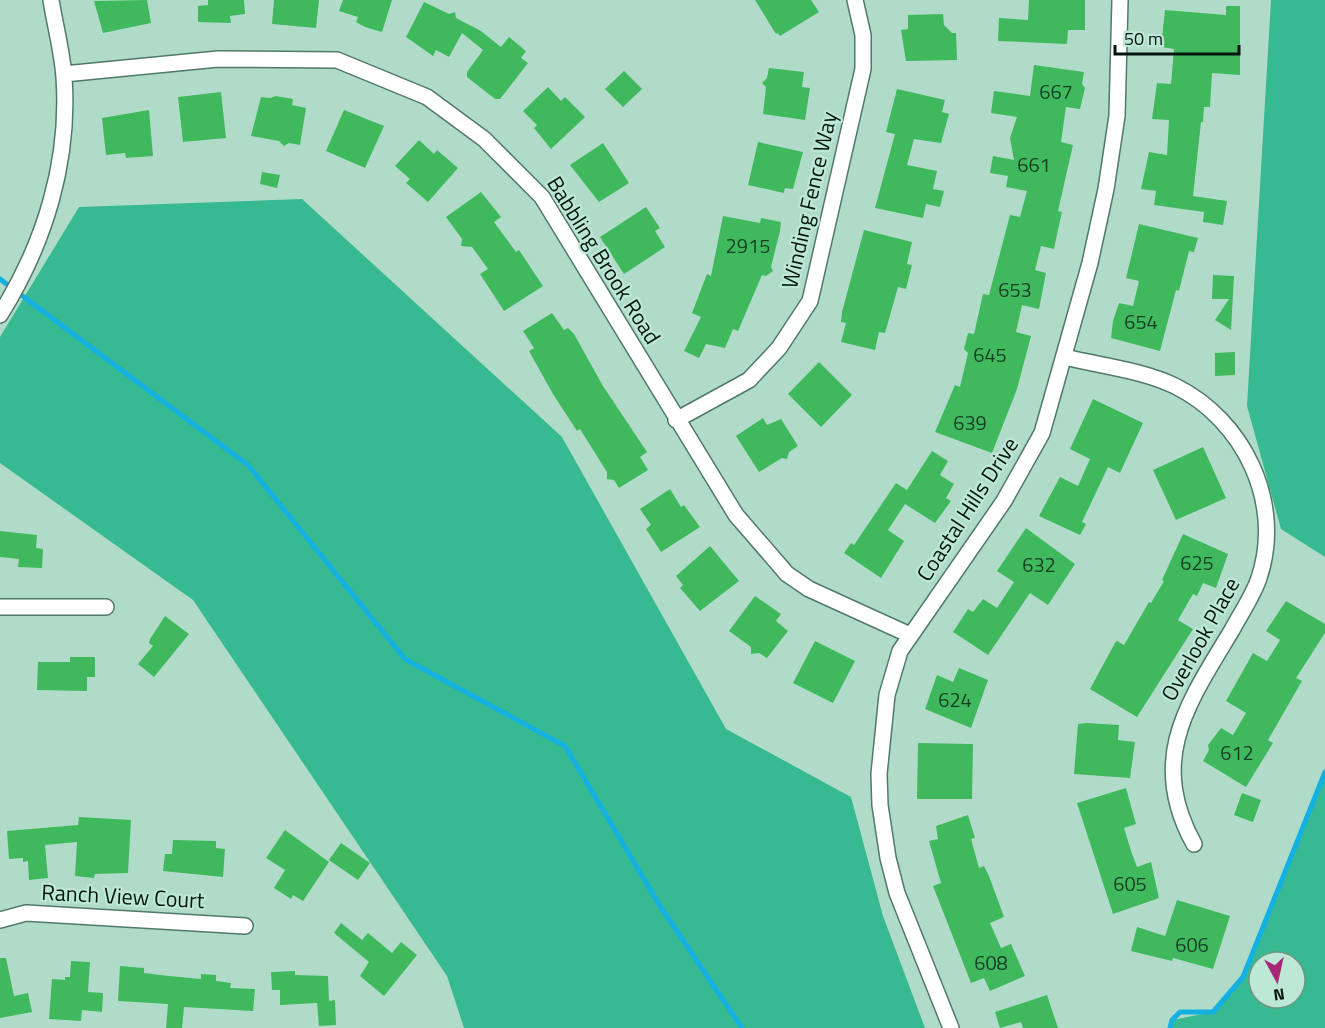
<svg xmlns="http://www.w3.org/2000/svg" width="1325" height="1028" viewBox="0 0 1325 1028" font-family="'Titillium Web',sans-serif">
<rect width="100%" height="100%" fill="#b0dbc9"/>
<!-- green -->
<path fill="#37b991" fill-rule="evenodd" d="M1271,0h54v557l-44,-28 -34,-123z
M302,199l260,238 164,292 125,68 32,119 42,112h-461l-17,-52 -254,-376 -193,-137v-126l79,-130z
M1325,772v256h-155l2,-8 41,-8 30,-35zM1259,962h36v36h-36z"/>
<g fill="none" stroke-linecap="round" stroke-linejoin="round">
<!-- stream -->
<path stroke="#15b0e2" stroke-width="5" d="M0,279l248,186 157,194 160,87 95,160 82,122
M1170,1028l2,-8 8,-8h33l30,-35 82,-205"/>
</g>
<!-- building -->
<path fill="#40b95e" d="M147,0l4,23 -48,10 -9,-32z
M208,0h36l1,14 -15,2 1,7 -33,-1v-16l10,-1z
M274,0h45l-3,28 -44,-4z
M343,0h49l-10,32 -17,-5 -9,-5 2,-5 -19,-6z
M755,0h56l8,12 -39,24 -2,-3 -2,1z
M1029,0h56v30h-17l-1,14 -69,-3 1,-23 29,2z
M424,2l25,12 6,-2 1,6 25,13 20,16 8,-10 17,14 -5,7 7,5 -28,36h-5l-28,-22v-5l16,-22 -21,-17 -13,24 -13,-7 -3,6 -27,-19z
M1226,6h14v69l-28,-2 -2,34h-6l-1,15h-2l-8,74 34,5 -4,24 -20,-3 1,-10 -50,-7 2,-14 -15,-2 8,-37 18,3 2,-35 -17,-1 5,-36 14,1 3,-35 -13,-2 4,-37 61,5z
M943,14l1,11 8,8h4l1,27 -51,1 -5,-31 7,-1v-14z
M1034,65l50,7 -2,12 3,4 -5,21 -14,-2 -5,35 12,3 -15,66 4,1 -4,18 -4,19 -13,-3 -6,24 11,3 -7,36 -17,-4 -6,27 15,4 -14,53 -25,64 -57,-21 20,-47 5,2 8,-34 -4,-4 4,-16 6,1 9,-40 6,1 21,-80 10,2 7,-26 -21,-4 2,-11 -18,-3 3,-17 21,4 -4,-22 7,-21 -26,-4 3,-22 36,5z
M769,68l35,4 -2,15 8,1 -5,32 -42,-6 3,-27 -4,-4 5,-5z
M624,71l18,18 -19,18 -18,-18z
M548,87l13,14 4,-4 20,20 -34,32 -17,-21 3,-3 -14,-14z
M897,89l48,11 -3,12 7,2 -8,29 -27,-4 -7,26 30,6 -4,18 11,2 -4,16 -14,-3 -3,14 -48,-10 20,-74 -9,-2z
M221,92l5,46 -43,4 -5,-45z
M276,96l17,3 -1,6 14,3 -6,37 -11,-2 -5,3 -5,-5 -28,-5 10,-39 9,1z
M149,110l4,46 -27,2 -1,-5 -19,2 -4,-37z
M344,110l40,16 -19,42 -39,-17z
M419,140l15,14 3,-4 21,18 -30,34 -22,-19 4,-4 -15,-13z
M758,142l45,10 -10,37 -8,-1 -1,5 -36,-8z
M603,143l26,40 -30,19 -29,-37z
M262,172l18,3 -3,13 -17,-4z
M481,192l20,25 -7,5 22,30 3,-2 24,36 -39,25 -24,-37 8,-5 -16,-22 -11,-1 1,-7 -16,-22z
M646,207l14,21 -5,3 10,16 -41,27 -24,-37z
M723,216l37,7 1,-5 20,4 -1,9 -9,36 2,4 -7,5 -4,-1 -24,56 -5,-2 -8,19 -19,-4 -7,14 -15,-7 17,-34 -9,-4 15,-39 4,2z
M1139,224l59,14 -4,14 -5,-1 -10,40 -3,-1 -16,61 -49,-13 2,-17 6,-18 14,3 6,-25 -13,-3z
M864,230l48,12 -5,22 5,1 -6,24 -8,-2 -13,46 -6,-1 -4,18 -34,-8 5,-19 -5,-1 1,-10z
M1213,275l21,1 -3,54 -16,-10 14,-21h-17z
M552,313l12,17 4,-2 6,6 29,52 44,66 -7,5 8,13 -29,18 -5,-8 -7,-1v-7l-27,-43 -3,2 -24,-37 -24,-43 5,-3 -11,-17z
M1235,352v23l-20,1v-23z
M819,362l33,33 -31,32 -33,-33z
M1093,399l50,24 -23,50 -12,-6 -26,55 4,2 -6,11 -41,-19 21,-39 18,9 12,-27 -20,-10z
M763,418l4,7 14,-6 17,27 -9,6 -2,7 -5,-1 -23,14 -23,-36z
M1203,447l23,51 -50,22 -23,-50z
M932,451l16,10 -8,14 14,9 -8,14 5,3 -16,22 -30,-19 -17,26 16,11 -23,37 -37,-25 7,-10 3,2 42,-62 11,7z
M670,489l11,18 3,-2 16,22 -39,25 -15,-23 5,-4 -11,-16z
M1026,528l49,36 -27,41 -18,-12 -42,62 -35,-23 15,-23 5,3 10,-13 14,9 17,-26 -17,-11z
M0,531l37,4 -1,13 7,1 -1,19 -24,-1 1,-8 -19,-2z
M1183,534l45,20 -12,34 -13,-5 -6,13 -4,-2 -15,26 15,9 -56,88 -47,-28 25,-46 2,-2 7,4 25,-43 2,1 13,-22 -2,-1z
M710,546l29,35 -39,30 -20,-23 3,-3 -7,-9z
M755,596l26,18 -5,7 12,10 -21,27 -8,-5 -8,1v-7l-22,-16z
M1286,601l39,23v9l-29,45 6,3 -34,59 5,3 -27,44 -43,-26 6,-11 -1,-5 13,-17 12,7 13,-22 -20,-12 27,-48 14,8 13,-21 -14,-9z
M165,616l24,18 -35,43 -16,-13 15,-18 -4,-3 1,-4z
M815,641l40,20 -22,42 -40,-20z
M70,657h25v20h-8v14l-50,-1 1,-28h32z
M959,668l29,12 -17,48 -46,-19 12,-34 16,7z
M1087,723l32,2 -1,15 17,2 -5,36 -56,-4 4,-50z
M918,743l55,1 -1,55h-55z
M1126,788l10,36 -12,4 8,26 5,13 14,-5 8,36 -46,16 -36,-111z
M1242,793l19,7 -8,22 -19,-7z
M968,815l7,23 -4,1 8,29 5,-2 5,10 15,41 -14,6 11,25 10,-4 14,32 -35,15 -6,-13 -13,5 -38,-97 8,-3 -12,-42 9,-2 -2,-13z
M79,817l52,3 -3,53 -33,1 -1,4 -19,-2 2,-34 -32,3 3,33 -19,2 -1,-19 -5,1v-4l-14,1 -2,-28 71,-6z
M285,830l44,32 -26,39 -10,-6 -2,4 -17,-11 11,-18 -19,-12z
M173,840l43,1v7l9,1 -2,28 -60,-6 2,-17h7z
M341,843l29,20 -12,17 -29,-20z
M1177,900l53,16 -17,53 -40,-11 -1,3 -41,-10 6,-24 28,9z
M341,923l21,17 6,-7 24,20 9,-11 16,13 -33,41 -24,-20 9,-14 -35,-29z
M0,958h6l8,38 14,-3 4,19 -32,6z
M71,961l19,1 -2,30 15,1 -1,19 -20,-2 -1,11 -32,-2 3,-40 13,1v-3h5z
M120,966l24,2v5l25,3 32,3v-5l15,1v6l15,2 -1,5 25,1 -2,22 -69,-4 -2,21h-16l2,-24 -50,-3z
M295,971v4l33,1 1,25 6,-1 1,25 -17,1 -2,-23 -37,2v-15h-8l-1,-18z
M1047,995l11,33h-35l-2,-6 -21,6 -5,-16z"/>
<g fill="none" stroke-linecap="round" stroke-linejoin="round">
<!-- minor casing -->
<g stroke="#51796a" stroke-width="18">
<path id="minor" d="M64,74l154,-15 119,1 90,37 57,42 58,58 194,318 51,59 22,15 101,46
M0,315c45,-72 70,-154 64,-238 -2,-26 -9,-52 -13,-77
M1065,357c36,9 77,13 110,29 69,34 109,117 84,192 -6,18 -18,35 -27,52 -44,73 -85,129 -38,214
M676,420l73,-40 30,-32 31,-47 53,-232v-34l-8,-35
M0,607h106
M0,920l26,-7 219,13
M951,1028l-54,-135 -9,-35 -8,-53 -1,-31 8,-79 13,-44 104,-150 38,-68 48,-170 16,-74 11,-73 3,-116"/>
</g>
<!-- minor -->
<use href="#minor" stroke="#fff" stroke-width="15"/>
</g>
<g text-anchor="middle" stroke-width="4.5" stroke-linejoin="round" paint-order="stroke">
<!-- number labels -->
<g font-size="20" fill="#143e23">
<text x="1056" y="99">667</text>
<text x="1034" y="172">661</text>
<text x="748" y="253">2915</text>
<text x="1015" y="297">653</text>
<text x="1141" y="329">654</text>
<text x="990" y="362">645</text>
<text x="970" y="430">639</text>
<text x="1197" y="570">625</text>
<text x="1039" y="572">632</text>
<text x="955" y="707">624</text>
<text x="1237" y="760">612</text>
<text x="1130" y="891">605</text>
<text x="1192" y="952">606</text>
<text x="991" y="970">608</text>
</g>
<!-- street labels -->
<g font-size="22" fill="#05150f" stroke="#bde8d6">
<text transform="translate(809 200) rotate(-77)" y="8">Winding Fence Way</text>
<text transform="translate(604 260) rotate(58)" y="8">Babbling Brook Road</text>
<text transform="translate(967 509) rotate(-57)" y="8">Coastal Hills Drive</text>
<text transform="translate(1200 639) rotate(-61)" y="8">Overlook Place</text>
<text transform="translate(123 896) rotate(3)" y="8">Ranch View Court</text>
</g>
</g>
<!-- north arrow -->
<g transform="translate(1277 980) rotate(172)"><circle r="28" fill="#bde8d6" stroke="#739486" stroke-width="1.5"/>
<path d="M0-4.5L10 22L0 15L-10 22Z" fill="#a82776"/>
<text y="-9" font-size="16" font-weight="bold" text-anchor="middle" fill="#05150f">N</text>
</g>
<!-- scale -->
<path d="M1115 45v9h124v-9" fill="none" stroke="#05150f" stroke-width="3"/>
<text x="1124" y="45" font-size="18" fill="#05150f" stroke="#bde8d6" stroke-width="4.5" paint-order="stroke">50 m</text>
</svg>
